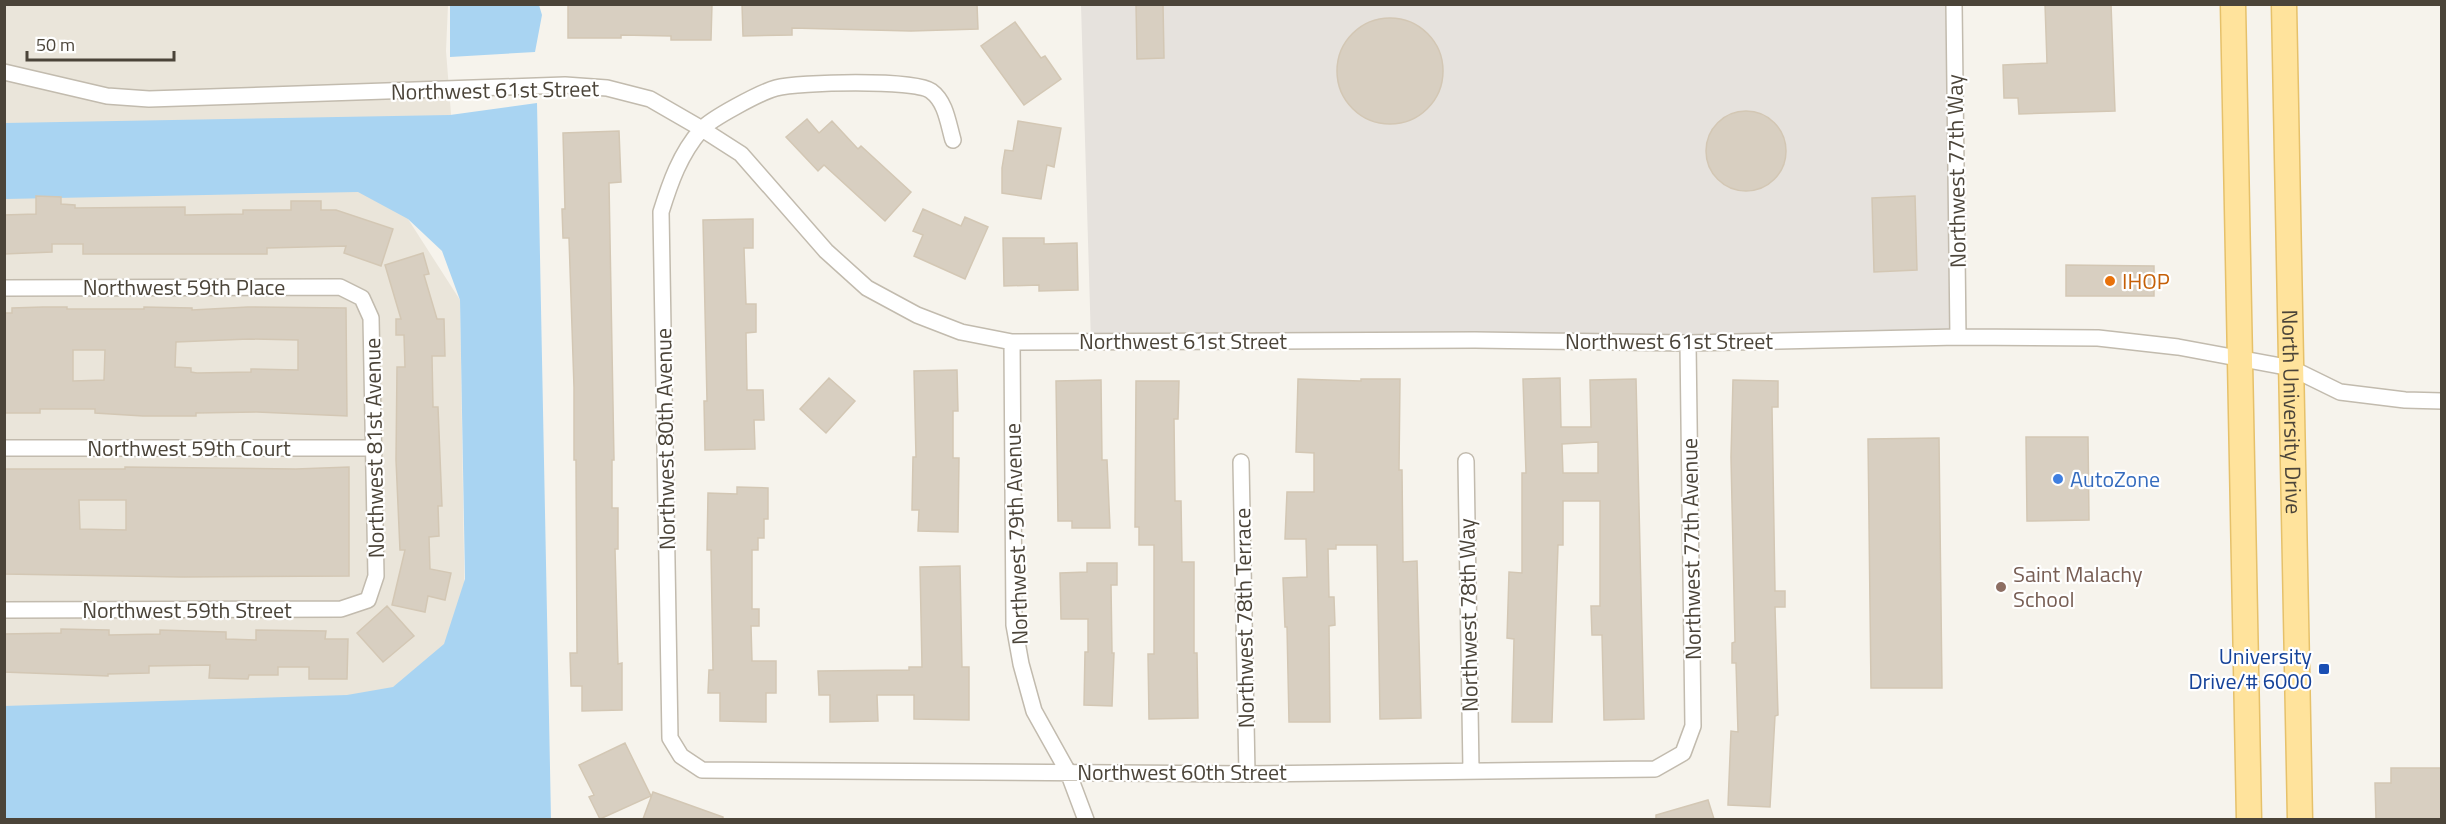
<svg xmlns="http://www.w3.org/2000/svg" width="2446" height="824" viewBox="0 0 2446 824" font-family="'Titillium Web',sans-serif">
<rect width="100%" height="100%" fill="#f6f3ec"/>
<!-- residential -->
<path fill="#eae5da" d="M5,5h443l-2,46 6,76 -44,92 52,81 8,519 -463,1z"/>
<!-- industrial -->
<path fill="#e6e2dd" d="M1081,5h873l4,332 -867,5z"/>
<!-- water -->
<path fill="#a9d4f2" d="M450,5h89l3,10 -7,37 -85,5z
M537,103l14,716h-546l-1,-113 343,-11 46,-8 51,-43 21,-65 -5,-279 -18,-49 -34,-32 -50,-27 -353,7v-76l445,-8z"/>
<!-- building -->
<path fill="#d8cfc1" stroke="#d3c7b4" stroke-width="1.5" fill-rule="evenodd" d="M568,4h144l-1,36h-40v-4l-50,-1v3h-53z
M742,4h235l1,25 -67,2 -119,-3v7l-49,1z
M1163,4l1,54 -27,1 -1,-54z
M2045,4h66l4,107 -96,3 -1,-16h-14l-1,-33 44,-2z
M1337 71a53 53 0 1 1 106 0a53 53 0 1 1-106 0Z
M1015,22l26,36 4,-2 16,23 -37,26 -43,-59z
M1706 151a40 40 0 1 1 80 0a40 40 0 1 1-80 0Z
M807,119l12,14 13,-12 26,28 3,-3 50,46 -26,29 -61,-56 -6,6 -32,-34z
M1018,121l43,7 -7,39 -7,-2 -6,34 -39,-6v-25l3,-18 8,1z
M619,131l2,51 -12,1 5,277h-2v48h6v41h-3l3,115 4,-1v47l-40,1v-25h-11l-1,-33h7l-1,-193h-2v-73l-5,-149h-6l-1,-29h3l-2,-76z
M36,196l25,1v7l14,1v3l110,-1v8l58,-1v-4h48v-9h30v9h15l57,19 -12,37 -37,-13 2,-7 -79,2v6h-184v-10h-31v8l-48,2v-39l32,-1z
M1915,196l2,74 -43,2 -2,-74z
M923,209l38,17 4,-9 23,10 -23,52 -51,-23 9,-21 -10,-4z
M753,219v29h-9l2,56h10v28l-10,1 1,57h16l1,30h-10l1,29 -50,1 -1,-49h3l-4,-181z
M1003,238h41v6l33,-1 1,47 -39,1v-6l-35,1z
M423,253l6,21 -5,1 13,44h7l1,37h-13l1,51h5l4,99h-4l1,30 -10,1 1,32 21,4 -6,27 -17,-4 -3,16 -33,-7 13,-55h-5l-4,-90 1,-93h8l-1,-32h-8v-16h5l-16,-54z
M2066,265l88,1v30h-88z
M43,307h24v2h77v-2l48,1v2l56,-3 98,1 1,108 -90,-4 -61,1v3h-53l-48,-3v-4h-55v4h-36v-100h8v-5zM249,339l49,1v30l-47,-1v3l-54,1 -6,-1v-4l-16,-1 1,-25zM73,350h32l-1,30 -31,1z
M957,370l1,41h-5v47h6l-1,74 -40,-1 1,-21h-7l1,-53h3l-2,-86z
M829,378l26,23 -29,32 -26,-24z
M1560,378l1,49h30l-1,-47 46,-1 8,340 -40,1 -2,-85h-10l-1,-29h9v-105h-37v44h-5l-6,177h-40l2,-83 -7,-1 2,-66 13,1v-100h4l-3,-94zM1598,442v31h-35l-1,-29z
M1298,379l63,2v-2h39l-1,91h3l1,92 14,-1 4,157 -41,1 -3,-174h-41v4h-8l1,48h5l1,28 -6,1 1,96h-41l-2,-95h-2l-2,-49 24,-1 -1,-38h-21l2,-47h27v-39l-18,-1z
M1101,380l1,80h5l3,68h-38v-7h-14l-2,-140z
M1733,380l45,1v26h-6l3,184h10v16h-10l3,108 -3,1 -5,91 -42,-2 3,-74 7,1 -2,-69h-4v-20l3,-1 -4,-185z
M1136,381h43l-1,38h-4l1,82h6l1,61h12v91h3l1,65 -49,1 -1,-65h6v-109h-15v-18h-4z
M2026,437h62l1,83 -62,1z
M1939,438l3,250h-71l-3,-249z
M125,467l171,2 53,-2v109l-167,1 -178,-3v-105h121zM79,500h47v30l-46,-1z
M737,487l31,1v31h-4v19h-6v12h-6v59h7v17h-8l1,35h24v32h-10v29l-46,-1v-28h-12l1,-23h4l-2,-120h-4l1,-57 29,1z
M1087,563h30v22h-6l1,68h2l-2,53 -28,-1 1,-53h3v-33h-27l-1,-46 27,-1z
M960,566l2,101h7v53l-55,-1v-24h-37l1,26 -48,1v-27h-11l-1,-24 91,-1v-3h13l-2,-100z
M387,606l27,30 -31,26 -26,-29z
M61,629l48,1v5l51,-1v-4l66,2v7l30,1v-10l70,1 -1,8h23l-1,40h-38v-12h-31v8h-29l-1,4 -39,-1 1,-13 -61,1v7l-41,1v2l-104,-4v-38l57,-1z
M625,743l26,53 -51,23 -11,-22 5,-2 -15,-30z
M2391,768h51v51h-66l-1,-36h16z
M653,792l70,25v2h-80z
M1708,800l6,19h-58v-4z"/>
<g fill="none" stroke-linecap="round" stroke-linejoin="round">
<!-- street casing -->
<g stroke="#c2bbae" stroke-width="18">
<path id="street" d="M1954,4l4,333
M4,72l103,24 42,3 416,-14 42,3 43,11 52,30 39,25 85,97 41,37 50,27 44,17 51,10 463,-2 213,3 270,-6 140,1 80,9 113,21 49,24 65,8 37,1
M953,140c-5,-17 -7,-38 -22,-49 -17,-12 -132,-9 -155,-3 -15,4 -66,31 -75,42 -21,24 -31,53 -40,82l9,526 11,18 21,14 545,4 408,-5 28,-16 10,-27 -5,-383
M4,288l336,-1 22,11 9,20 5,258 -8,24 -27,9 -337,1
M1012,342l2,283 7,39 13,47 34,61 18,48
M4,448h370
M1466,461l5,309
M1241,462l6,312"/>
</g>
<!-- primary casing -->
<g stroke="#e6c16a" stroke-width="27">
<g id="primary">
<path d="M2233,4l16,816"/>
<path id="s1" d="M2284,4l16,816"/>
</g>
</g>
<!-- street -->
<use href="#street" stroke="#fff" stroke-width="15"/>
<!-- primary -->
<use href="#primary" stroke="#ffe39c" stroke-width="24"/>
</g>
<!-- markers -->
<circle fill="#e8710a" stroke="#fff" stroke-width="2" cx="2110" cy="281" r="6"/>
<circle fill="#3f7fe0" stroke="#fff" stroke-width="2" cx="2058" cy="479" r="6"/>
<circle fill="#8d6e63" stroke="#fff" stroke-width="2" cx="2001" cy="587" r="6"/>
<rect fill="#1a4fb4" stroke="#fff" stroke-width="2" x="2318" y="663" width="12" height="12" rx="3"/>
<g text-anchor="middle" stroke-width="4.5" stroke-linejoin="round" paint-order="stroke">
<!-- street labels -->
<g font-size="22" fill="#4b4439" stroke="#fff">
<text transform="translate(495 90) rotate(-1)" y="8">Northwest 61st Street</text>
<text transform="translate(1956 171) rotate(-91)" y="8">Northwest 77th Way</text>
<text x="184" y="295">Northwest 59th Place</text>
<text x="1183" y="349">Northwest 61st Street</text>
<text x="1669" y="349">Northwest 61st Street</text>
<text dy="8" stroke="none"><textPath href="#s1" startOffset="408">North University Drive</textPath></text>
<text transform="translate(665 439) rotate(-91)" y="8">Northwest 80th Avenue</text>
<text x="189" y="456">Northwest 59th Court</text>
<text transform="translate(374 448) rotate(-91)" y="8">Northwest 81st Avenue</text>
<text transform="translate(1016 534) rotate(-92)" y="8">Northwest 79th Avenue</text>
<text transform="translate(1691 549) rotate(-91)" y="8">Northwest 77th Avenue</text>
<text x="187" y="618">Northwest 59th Street</text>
<text transform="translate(1468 615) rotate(-91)" y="8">Northwest 78th Way</text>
<text transform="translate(1244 618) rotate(-91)" y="8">Northwest 78th Terrace</text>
<text x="1182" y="780">Northwest 60th Street</text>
</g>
<!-- food labels -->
<g font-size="22" fill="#c56008" stroke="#fff" text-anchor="start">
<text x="2122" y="289">IHOP</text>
</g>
<!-- shop labels -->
<g font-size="22" fill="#366cbe" stroke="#fff" text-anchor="start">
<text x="2070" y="487">AutoZone</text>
</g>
<!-- education labels -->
<g font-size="22" fill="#785e54" stroke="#fff" text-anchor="start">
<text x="2013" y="582">Saint Malachy<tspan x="2013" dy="25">School</tspan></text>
</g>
<!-- transit labels -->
<g font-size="22" fill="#164399" stroke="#fff" text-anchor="end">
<text x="2312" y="664">University<tspan x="2312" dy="25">Drive/# 6000</tspan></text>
</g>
</g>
<!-- border -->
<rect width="2446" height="824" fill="none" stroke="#4b4439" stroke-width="12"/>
<!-- scale -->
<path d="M27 51v9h147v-9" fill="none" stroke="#4b4439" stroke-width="3"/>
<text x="36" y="51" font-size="18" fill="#4b4439" stroke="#ffffff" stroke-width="4.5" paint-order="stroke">50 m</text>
</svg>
